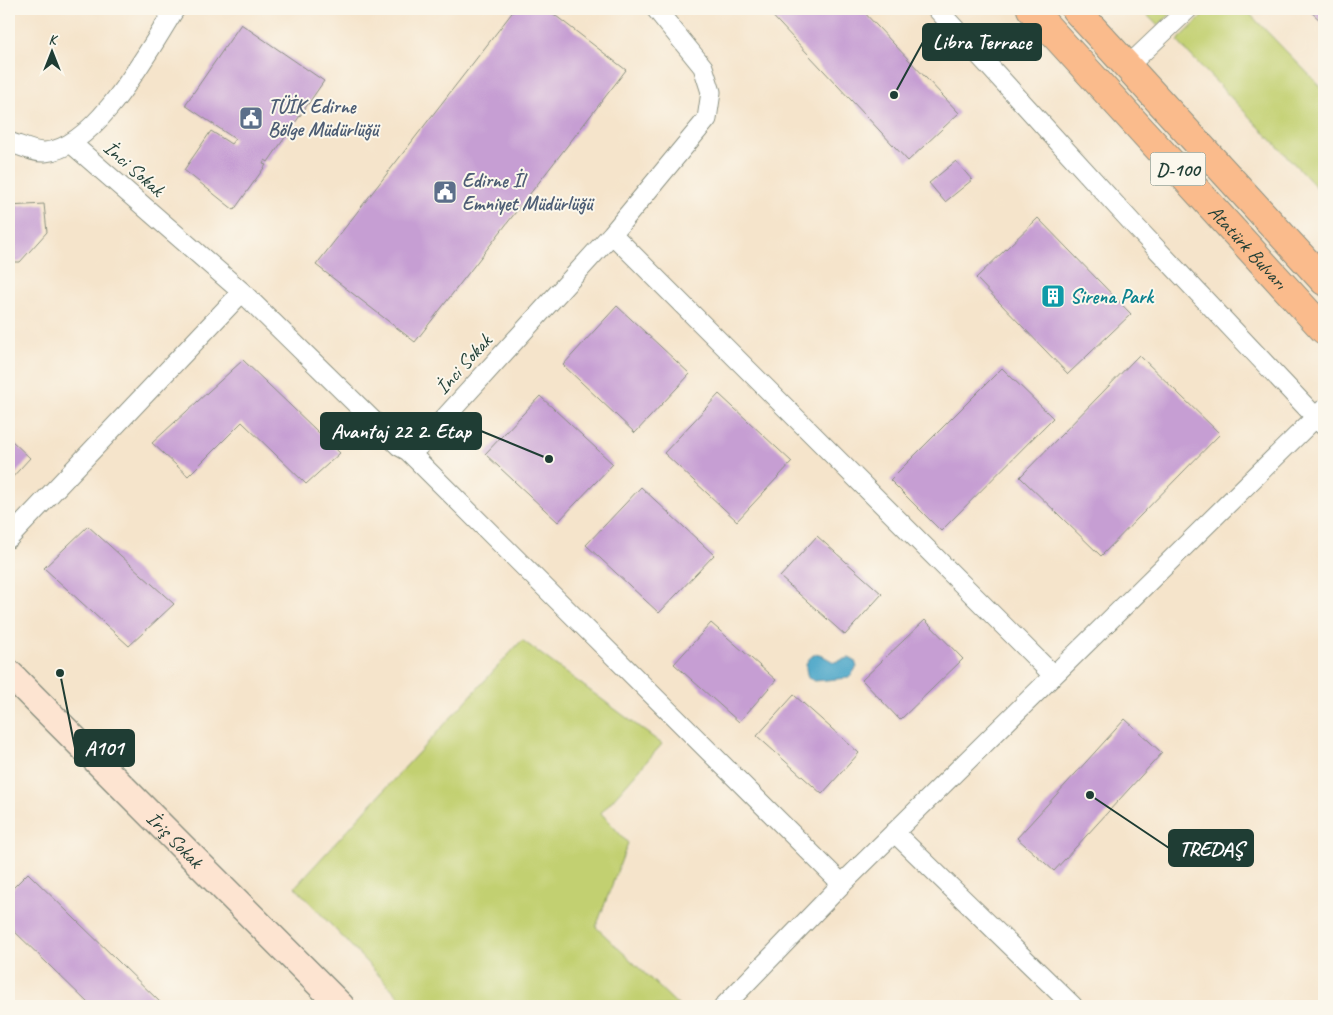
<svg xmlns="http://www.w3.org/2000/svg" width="1333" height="1015" viewBox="0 0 1333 1015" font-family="Caveat,sans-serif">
<rect width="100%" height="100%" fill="#fbf7ec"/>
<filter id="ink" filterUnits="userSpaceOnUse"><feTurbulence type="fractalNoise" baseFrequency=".02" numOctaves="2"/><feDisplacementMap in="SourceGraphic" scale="10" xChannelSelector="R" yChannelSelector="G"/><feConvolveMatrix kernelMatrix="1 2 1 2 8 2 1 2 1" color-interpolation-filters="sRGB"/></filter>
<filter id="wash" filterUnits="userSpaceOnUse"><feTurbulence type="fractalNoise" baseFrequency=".0096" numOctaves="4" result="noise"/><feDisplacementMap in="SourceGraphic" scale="20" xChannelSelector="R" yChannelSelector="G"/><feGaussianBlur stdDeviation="1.12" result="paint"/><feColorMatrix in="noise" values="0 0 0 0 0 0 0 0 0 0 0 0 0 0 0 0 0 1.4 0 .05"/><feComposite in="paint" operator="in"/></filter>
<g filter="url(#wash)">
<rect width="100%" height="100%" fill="#f5e4cb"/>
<!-- green -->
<path fill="#c2d071" stroke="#708652" d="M1141,9h35l-18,17z
M1210,9h35l79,81v105l-147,-154z
M522,640l140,104 -61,69 27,30 -32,84 83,79h-271l-113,-119z"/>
<!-- water -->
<path fill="#4aa5c8" stroke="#34717e" d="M815,654l8,2 11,6 15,-4 6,3 2,6 -8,11 -34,3 -7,-3c-3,-12 -4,-17 7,-24z"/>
<g id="blocks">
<!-- building -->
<path fill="#c69ed3" d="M515,9h32l79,61 -211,272 -99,-77z
M766,9h95l98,104 -51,48z
M1308,9h16v15z
M241,24l83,57 -56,81 -3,-2 -2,4 3,1 -32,45 -50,-40 27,-39 20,13 4,-5 -50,-34z
M956,161l16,19 -27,22 -16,-19z
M44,204l3,28 -27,30h-11v-56z
M1038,218l93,96 -63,60 -92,-96z
M617,306l73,68 -55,59 -72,-68z
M1139,355l81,79 -119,122 -81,-79z
M243,360l97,93 -34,31 -64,-62 -54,54 -36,-33z
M1002,368l51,50 -112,113 -51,-51z
M719,394l73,68 -55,59 -73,-68z
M540,396l73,68 -55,58 -73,-68z
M9,438l21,20 -21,23z
M641,487l73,68 -55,58 -73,-68z
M88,526l86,78 -45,42 -85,-78z
M817,536l65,58 -37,41 -65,-58z
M925,620l38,39 -63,61 -38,-40z
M711,623l65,57 -37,42 -65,-58z
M794,695l65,58 -37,41 -65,-58z
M1125,719l37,34 -108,118 -37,-33z
M28,873l136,133h-73l-82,-80v-34z"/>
</g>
</g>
<g filter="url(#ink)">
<use href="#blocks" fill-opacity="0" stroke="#8a9080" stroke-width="1"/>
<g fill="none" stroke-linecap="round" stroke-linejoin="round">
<!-- minor casing -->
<g stroke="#8a9080" stroke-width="21">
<path id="minor" d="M937,9l199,218 188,199
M1128,66l60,-57
M9,142c10,3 26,11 36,10 52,-4 104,-103 130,-143
M71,143l171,149 157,154 9,5 434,433
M612,234l441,441
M408,451l11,-5 193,-212 95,-115 4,-27 -8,-25 -47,-58
M9,538l233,-246
M894,832l179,174
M724,1006l118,-122 482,-475"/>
</g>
<!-- secondary casing -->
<g stroke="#8a9080" stroke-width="29">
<g id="secondary">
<path id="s1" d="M9,673l332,333"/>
</g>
</g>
<!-- primary casing -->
<g stroke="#8a9080" stroke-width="30">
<g id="primary">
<path id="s2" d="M1031,9l293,321"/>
<path d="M1075,9l249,272"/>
</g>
</g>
<!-- minor -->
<use href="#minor" stroke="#fff" stroke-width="19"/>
<!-- secondary -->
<use href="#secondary" stroke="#fde4d1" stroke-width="26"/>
<!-- primary -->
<use href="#primary" stroke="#fabb8c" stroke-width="28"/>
</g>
</g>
<!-- icons -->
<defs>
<g id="civic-square" transform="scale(1.25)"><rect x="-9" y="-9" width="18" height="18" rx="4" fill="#5c6f8a" stroke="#fbf7ec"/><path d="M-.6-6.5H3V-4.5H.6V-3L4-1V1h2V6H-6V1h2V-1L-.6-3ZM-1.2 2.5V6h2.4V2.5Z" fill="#fff"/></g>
<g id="building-square" transform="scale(1.25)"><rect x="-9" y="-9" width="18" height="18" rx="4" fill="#0f9aa8" stroke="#fbf7ec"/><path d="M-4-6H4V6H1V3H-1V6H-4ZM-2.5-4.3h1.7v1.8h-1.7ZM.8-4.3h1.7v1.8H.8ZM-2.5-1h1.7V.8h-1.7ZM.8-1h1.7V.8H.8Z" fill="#fff"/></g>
</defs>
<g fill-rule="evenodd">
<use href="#civic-square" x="251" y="118"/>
<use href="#civic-square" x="445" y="192"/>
<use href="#building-square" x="1053" y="296"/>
</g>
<g text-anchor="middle" stroke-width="4" stroke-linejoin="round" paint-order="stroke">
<!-- shield labels -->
<rect fill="#fbf7ec" stroke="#61756b" stroke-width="1" x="1150.5" y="152.5" width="55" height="33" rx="4"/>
<g font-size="19" font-weight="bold" fill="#1f3d34">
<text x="1178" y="176">D-100</text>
</g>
<!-- service labels -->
<g font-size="20" font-weight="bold" fill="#4e5e75" stroke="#fbf7ec" text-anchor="start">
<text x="268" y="113">TÜİK Edirne<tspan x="268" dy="23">Bölge Müdürlüğü</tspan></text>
<text x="462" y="187">Edirne İl<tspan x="462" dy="23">Emniyet Müdürlüğü</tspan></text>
</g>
<!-- street labels -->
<g font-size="20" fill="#1f3d34" stroke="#fbf7ec">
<text transform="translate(134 168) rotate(41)" y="7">İnci Sokak</text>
<text dy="7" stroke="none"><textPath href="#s2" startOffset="322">Atatürk Bulvarı</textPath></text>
<text transform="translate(463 364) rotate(-48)" y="7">İnci Sokak</text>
<text dy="7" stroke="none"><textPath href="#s1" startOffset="235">İriş Sokak</textPath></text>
</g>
<!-- culture labels -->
<g font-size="20" font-weight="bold" fill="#0d838f" stroke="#fbf7ec" text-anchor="start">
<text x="1070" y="303">Sirena Park</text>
</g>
</g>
<!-- callouts -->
<path fill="none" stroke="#1f3d34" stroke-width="2" d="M894 95L923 42M549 459L481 431M60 673L75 748M1090 795L1169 848"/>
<g fill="#1f3d34" stroke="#fbf7ec" stroke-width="2">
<circle cx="894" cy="95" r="5"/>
<circle cx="549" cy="459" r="5"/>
<circle cx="60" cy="673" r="5"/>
<circle cx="1090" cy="795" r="5"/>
</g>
<g fill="#1f3d34" stroke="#1f3d34" stroke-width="2">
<rect x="923" y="24" width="118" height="36" rx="5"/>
<rect x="321" y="413" width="160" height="36" rx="5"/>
<rect x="75" y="730" width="59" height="36" rx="5"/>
<rect x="1169" y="830" width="84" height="36" rx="5"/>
</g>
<g font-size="21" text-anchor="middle" font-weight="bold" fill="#fff">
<text x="982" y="49">Libra Terrace</text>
<text x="401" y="438">Avantaj 22 2. Etap</text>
<text x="104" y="755">A101</text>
<text x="1211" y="856">TREDAŞ</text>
</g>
<!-- margin -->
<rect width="1333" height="1015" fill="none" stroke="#fbf7ec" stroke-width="30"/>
<!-- north arrow -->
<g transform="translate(52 52)" stroke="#fbf7ec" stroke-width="4" paint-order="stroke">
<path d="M0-4L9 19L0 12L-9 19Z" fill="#1f3d34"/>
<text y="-8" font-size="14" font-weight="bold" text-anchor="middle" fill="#1f3d34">K</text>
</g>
</svg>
